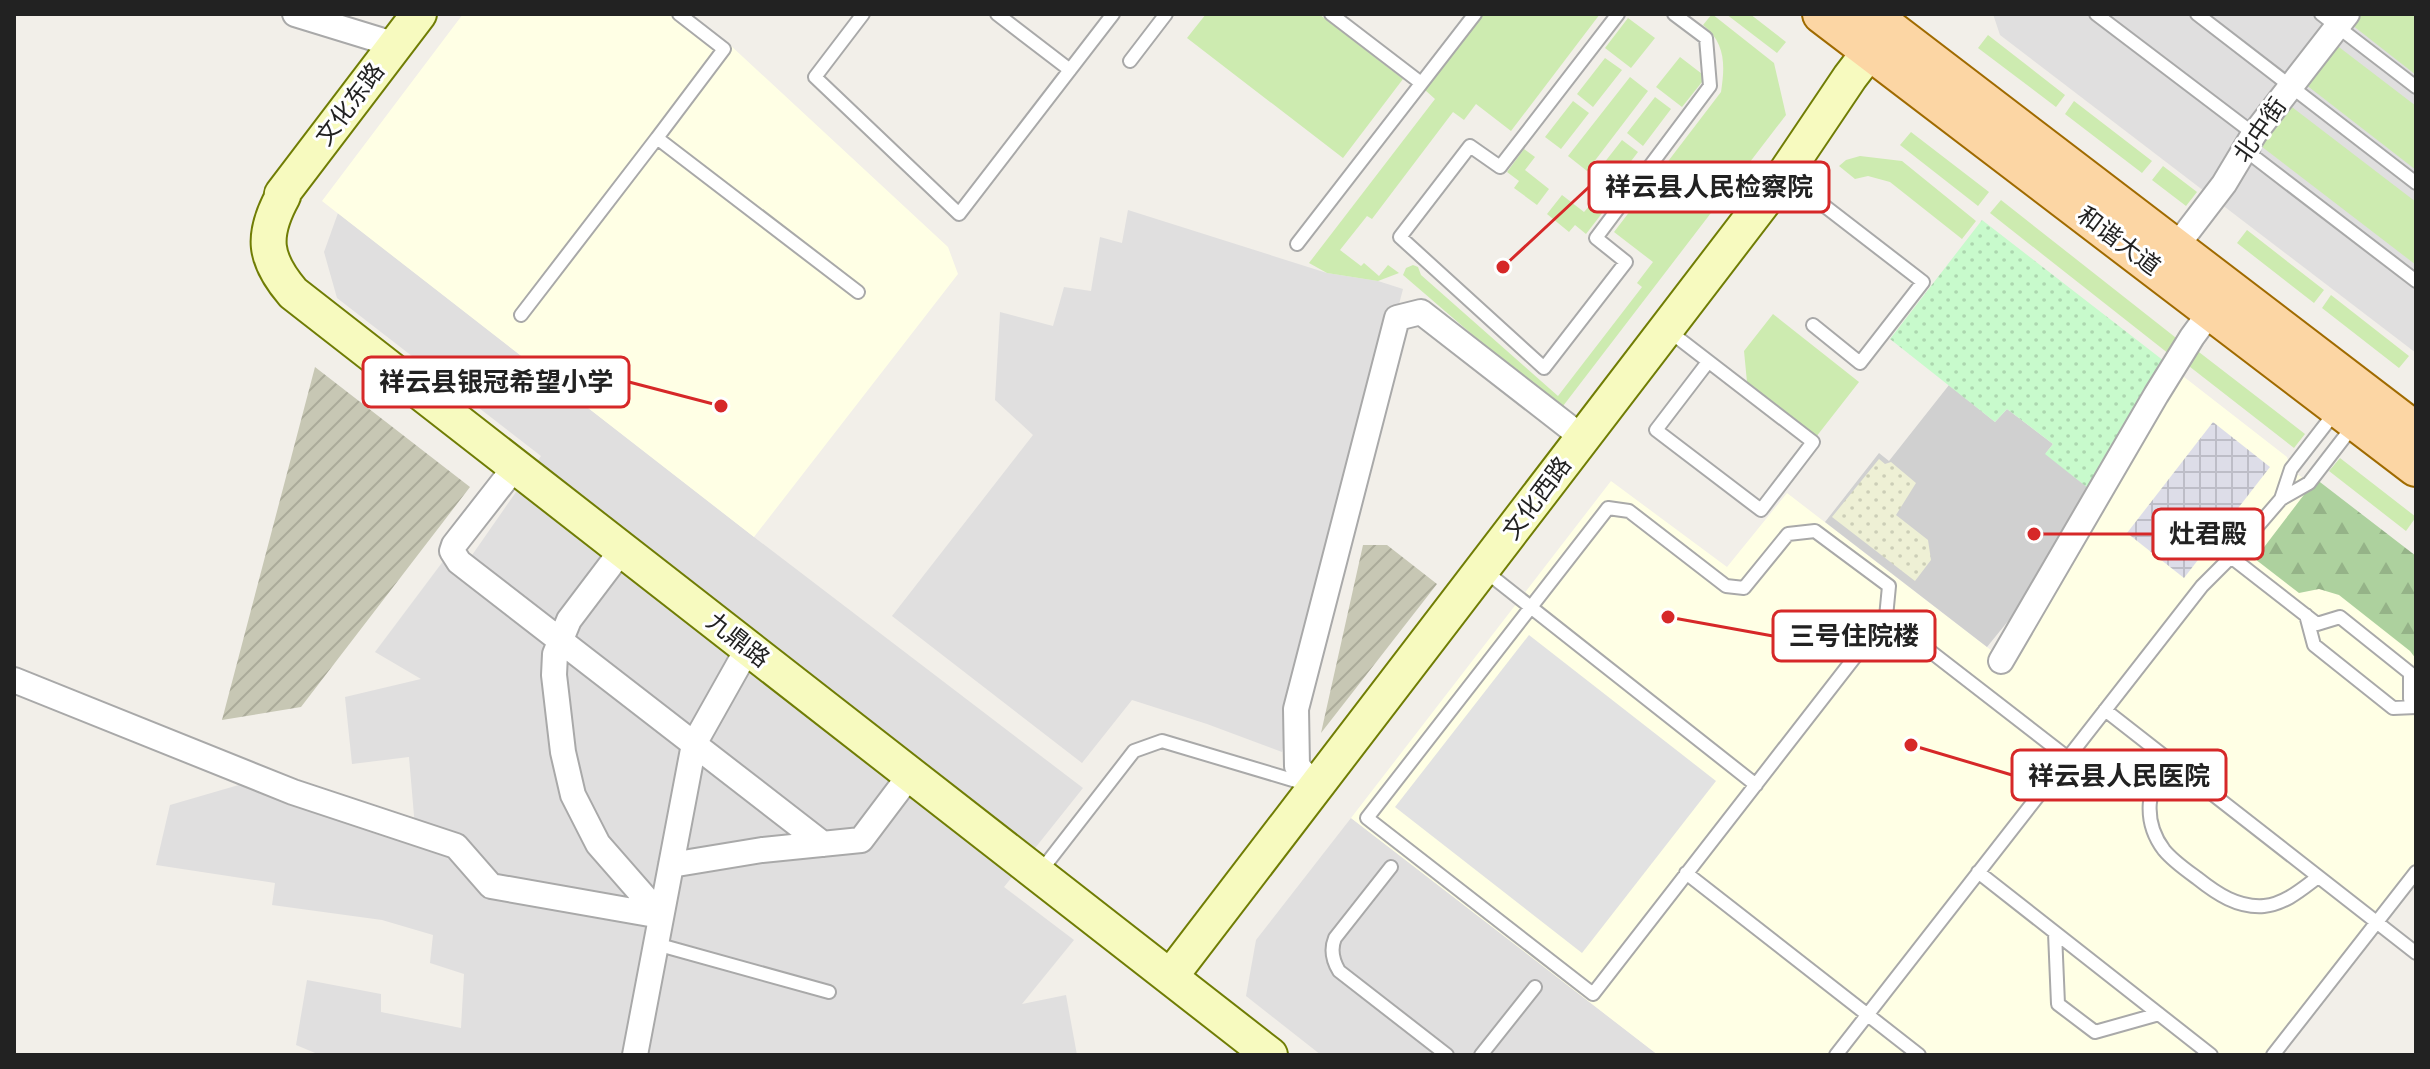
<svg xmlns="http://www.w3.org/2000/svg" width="2430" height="1069" viewBox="0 0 2430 1069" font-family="'PT Sans Narrow','Noto Sans SC',sans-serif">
<defs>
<pattern id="construction-furrows" width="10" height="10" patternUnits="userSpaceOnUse" patternTransform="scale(2)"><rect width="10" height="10" fill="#c7c7b4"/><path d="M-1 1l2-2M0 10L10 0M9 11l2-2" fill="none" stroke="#abab9a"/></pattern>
<pattern id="farmland-dots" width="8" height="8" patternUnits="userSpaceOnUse" patternTransform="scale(2)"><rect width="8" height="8" fill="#eef0d5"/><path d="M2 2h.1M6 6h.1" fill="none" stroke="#ccceb7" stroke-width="1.8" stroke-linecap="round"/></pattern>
<pattern id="forest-firs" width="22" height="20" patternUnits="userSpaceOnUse" patternTransform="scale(2)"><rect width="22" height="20" fill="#add19e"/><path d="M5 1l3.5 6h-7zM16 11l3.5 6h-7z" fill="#95b388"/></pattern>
<pattern id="park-dots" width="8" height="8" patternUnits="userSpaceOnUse" patternTransform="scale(2)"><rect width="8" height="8" fill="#c8facc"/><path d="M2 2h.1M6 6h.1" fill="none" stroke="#acd6af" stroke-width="1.8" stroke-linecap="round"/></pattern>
<pattern id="plaza-grid" width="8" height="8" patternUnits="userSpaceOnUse" patternTransform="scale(2)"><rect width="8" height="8" fill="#dddde8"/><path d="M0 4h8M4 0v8" fill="none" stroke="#bdbdc7"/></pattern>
</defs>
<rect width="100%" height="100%" fill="#f2efe9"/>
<!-- residential -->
<path fill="#e0dfdf" d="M1993,14h423v339l-416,-318z
M1128,210l199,63 51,8 25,8 -121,463 -75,-28 -75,-24 -50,63 -190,-147 141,-181 -38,-35 5,-88 53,14 11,-39 27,4 9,-54 22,6z
M338,213l416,324 329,251 -79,99 70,53 -52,64 44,-9 11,60h-757l-24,-10 11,-65 74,14v18l80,16 3,-54 -34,-11 3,-28 -51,-15 -110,-15 3,-22 -119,-18 14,-60 79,-23 167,57 -7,-82 -57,7 -7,-67 76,-18 -46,-27 69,-92 17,11 80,-115 -204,-158 -13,-46z
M1351,818l307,237h-337l-75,-59 10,-56z"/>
<!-- education -->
<path fill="#ffffe5" d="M463,14h228l38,30 219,203 10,27 -204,263 -432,-336z
M2179,373l108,84 4,12 18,14 107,73v323l-138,176h-620l-307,-237 260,-337 116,86 60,-74 209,161 -2,10 12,9z"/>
<!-- religious -->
<path fill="#d0d0d0" d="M1949,385l46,37 12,-13 46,35 -7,9 47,39 -55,81 -8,21 -43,53 -162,-125 54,-69 10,8z"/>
<!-- construction -->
<path fill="url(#construction-furrows)" d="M315,367l155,120 -169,220 -79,13z
M1363,545h24l50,39 -116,149z"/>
<!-- farmland -->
<path fill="url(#farmland-dots)" d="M1879,459l6,5 6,-2 25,21 -20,32 32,25 3,20 -16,21 -83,-64z"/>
<!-- grass -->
<path fill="#cdebb0" d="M1206,14h113l84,65 -60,79 -156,-120z
M1482,14h118l-89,117 -35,-27 -12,16 -11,-8 -81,107 -5,-3 -27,34 21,16 3,-3 15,13 9,-11 11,8 -21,8 -51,-8 -18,-10 126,-164 -10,-9z
M1712,14l62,49 12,52 -226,295 -157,-135 3,-7 7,-3 5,2 3,8 137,121 84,-109 -5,-4 16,-21 -39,-30 107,-140c4,-26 5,-49 -18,-67z
M1726,14h24l36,28 -9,11z
M2352,14h64v61l-69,-54z
M1628,18l27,20 -24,30 -26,-20z
M1988,35l77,60 -9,12 -78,-59z
M2335,44l81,62v64l-111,-86z
M1680,57l26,20 -24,30 -26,-20z
M1605,58l17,12 -29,37 -16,-13z
M1630,77l18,14 -61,80 -19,-15z
M1655,97l16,12 -28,37 -16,-13z
M1573,101l16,12 -28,36 -16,-12z
M2074,101l78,60 -10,12 -77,-59z
M2288,104l128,98v63l-159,-122z
M1911,132l78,60 -11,14 -78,-61z
M1622,140l16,12 -28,37 -17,-12z
M1524,149l11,8 -10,13 24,19 -12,16 -23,-17 5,-7 -12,-9z
M1860,156l42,5 74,60 -14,18 -72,-57 -22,-6 -13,3 -16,-13 7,-6z
M2163,166l34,26 -11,14 -34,-26z
M1562,195l22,17 8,-9 11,9 -17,22 -11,-9 -6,7 -22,-18z
M2001,200l179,141 -11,13 -179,-141z
M2247,230l77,60 -10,13 -77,-60z
M2331,295l78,61 -10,12 -77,-60z
M1773,314l86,68 -43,55 -69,-55 -3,-31z
M2195,349l110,85 -11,14 -109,-85z
M2340,458l76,59 -10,14 -77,-60z"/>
<!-- forest -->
<path fill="url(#forest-firs)" d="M2316,479l100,77v103l-6,-8 -71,-56 -20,-6 -20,4 -44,-34z"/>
<!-- park -->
<path fill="url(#park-dots)" d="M1982,220l182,141 -71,131 -48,-38 8,-10 -46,-35 -12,13 -105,-83z"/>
<!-- parking -->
<path fill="#e2e2e2" d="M1529,635l187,146 -134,172 -187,-146z"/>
<!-- plaza -->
<path fill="url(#plaza-grid)" d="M2213,422l57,45 -86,111 -57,-45z"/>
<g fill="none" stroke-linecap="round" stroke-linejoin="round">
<!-- lane casing -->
<g stroke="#a9a9a9" stroke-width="16">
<path id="lane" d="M679,14l45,35 -67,89 201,154
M863,14l-48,63 144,137 154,-200
M997,14l73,56
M1331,14l90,69
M1618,14l-118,153 -30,-21 -70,91 144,131 82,-106 -30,-24 114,-152 -4,-48 -32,-24
M2096,14l158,120 -1,22 163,125
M2197,14l219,169
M2321,14l95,73
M1130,61l36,-47
M1787,177l136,105 -63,81 -47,-38
M1297,244l178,-230
M521,315l136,-177
M1669,331l144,111 -52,68 -105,-80 52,-68
M2281,499l10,-30 45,-58
M2231,557l86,67 23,-7 70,56v26l6,5
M1485,571l271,214
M2306,615l8,30 79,63 23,-1
M1886,617l3,-31 -74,-55 -27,3 -44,54 -18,-2 -97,-75 -21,-3 -241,310 226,176 293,-377 182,141
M2105,710l311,243
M2167,759c-20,28 -25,62 -3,91 9,11 22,20 33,28 20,16 41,30 67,28 21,-2 38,-17 54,-29
M1391,867l-56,71c-5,12 -2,23 4,33l108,84
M1040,872l94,-121 28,-10 144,43
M1978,872l233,183
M1686,873l233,182
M2055,933l3,71 37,28 64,-18
M656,944l173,48
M1481,1055l54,-68
M1836,1055l366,-469 29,-29 50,-58 28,-16 44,-57
M2273,1055l143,-183"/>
</g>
<!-- street casing -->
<g stroke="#a9a9a9" stroke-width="28">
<path id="street" d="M295,14l101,31
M2175,248l49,-64 30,-50 93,-120
M515,467l-61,78 -2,6 7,11 364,282
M2001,661l155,-266 36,-58 19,-26
M14,680l279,112 163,54 35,40 170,30 -63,-72 -25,-49 -10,-43 -9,-77 1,-21 14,-34 53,-70
M1316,786l-19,-20 -1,-57 101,-391 24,-6 162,126
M671,865l91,-15 99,-10 49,-65
M635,1055l59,-311 54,-96"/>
</g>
<!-- secondary casing -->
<g stroke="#707d05" stroke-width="38">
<path id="secondary" d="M419,14l-137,180 1,2c-22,40 -19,63 10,97l977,762
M1170,977l614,-802 66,-98 36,-47"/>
</g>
<!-- primary casing -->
<g stroke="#a06b00" stroke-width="42">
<path id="primary" d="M1822,14l594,453
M1869,14l547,418"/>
</g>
<!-- lane -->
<use href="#lane" stroke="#fff" stroke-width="12"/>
<!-- street -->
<use href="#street" stroke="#fff" stroke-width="24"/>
<!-- secondary -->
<use href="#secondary" stroke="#f7fabf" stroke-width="34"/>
<!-- primary -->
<use href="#primary" stroke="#fcd6a4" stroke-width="38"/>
</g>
<g text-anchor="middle" stroke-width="6" stroke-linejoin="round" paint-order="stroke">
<!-- street labels -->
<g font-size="24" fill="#222" stroke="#fff">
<text transform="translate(350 104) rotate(-53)" y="8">文化东路</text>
<text transform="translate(2260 130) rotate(-55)" y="8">北中街</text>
<text transform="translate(2119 241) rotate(37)" y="8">和谐大道</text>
<text transform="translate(1537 498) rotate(-53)" y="8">文化西路</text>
<text transform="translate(738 640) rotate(38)" y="8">九鼎路</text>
</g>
</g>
<!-- callouts -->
<path fill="none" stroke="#d62828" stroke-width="3" d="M1503 267L1589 187M721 406L629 382M2034 534L2153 534M1668 617L1773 636M1911 745L2012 775"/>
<g fill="#d62828" stroke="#fff" stroke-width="3">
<circle cx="1503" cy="267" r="8"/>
<circle cx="721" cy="406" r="8"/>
<circle cx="2034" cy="534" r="8"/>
<circle cx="1668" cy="617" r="8"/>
<circle cx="1911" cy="745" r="8"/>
</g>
<g fill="#fff" stroke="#d62828" stroke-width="3">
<rect x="1589" y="162" width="240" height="50" rx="8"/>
<rect x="363" y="357" width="266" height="50" rx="8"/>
<rect x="2153" y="509" width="110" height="50" rx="8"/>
<rect x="1773" y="611" width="162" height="50" rx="8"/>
<rect x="2012" y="750" width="214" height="50" rx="8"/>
</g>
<g font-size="26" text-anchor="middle" font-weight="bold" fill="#222">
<text x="1709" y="196">祥云县人民检察院</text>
<text x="496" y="391">祥云县银冠希望小学</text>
<text x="2208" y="543">灶君殿</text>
<text x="1854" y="645">三号住院楼</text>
<text x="2119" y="785">祥云县人民医院</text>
</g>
<!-- border -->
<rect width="2430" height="1069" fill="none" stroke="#222222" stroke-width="32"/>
</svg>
